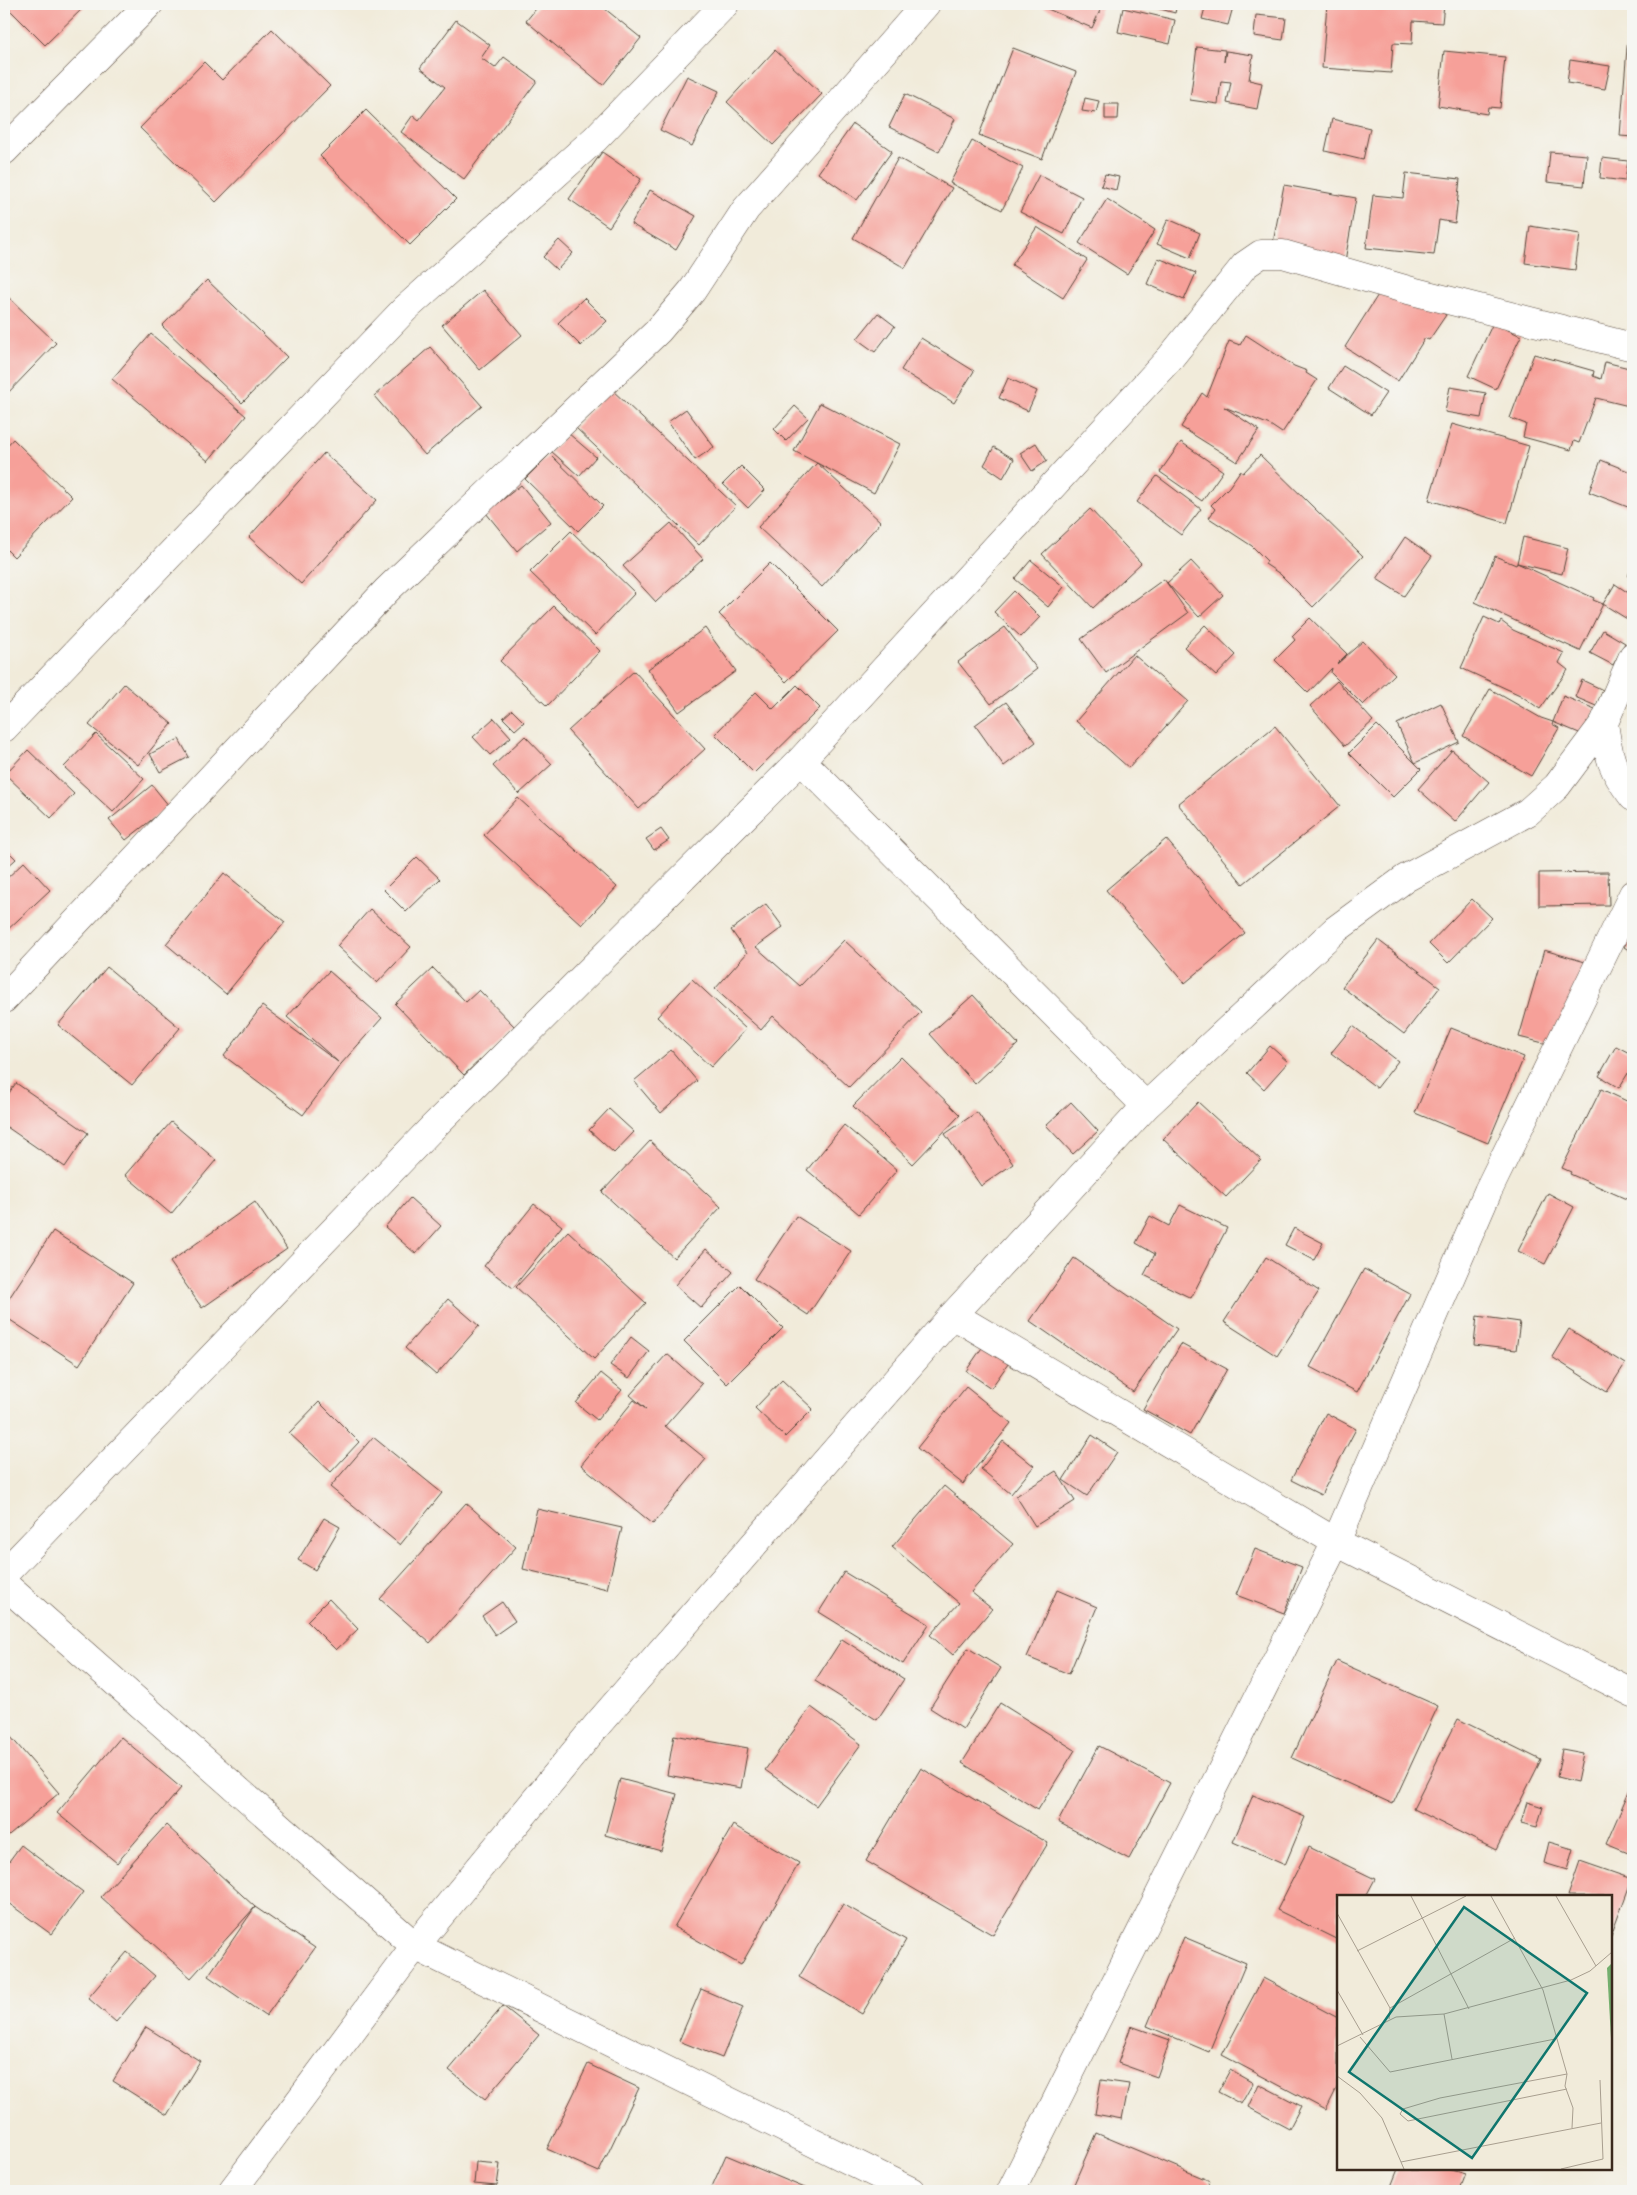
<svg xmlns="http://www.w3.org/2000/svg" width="1637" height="2195" viewBox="0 0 1637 2195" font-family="Mynerve,sans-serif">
<rect width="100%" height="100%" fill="#f6f6f2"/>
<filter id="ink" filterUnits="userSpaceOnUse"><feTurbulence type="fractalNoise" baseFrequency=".02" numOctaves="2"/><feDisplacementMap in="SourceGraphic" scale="10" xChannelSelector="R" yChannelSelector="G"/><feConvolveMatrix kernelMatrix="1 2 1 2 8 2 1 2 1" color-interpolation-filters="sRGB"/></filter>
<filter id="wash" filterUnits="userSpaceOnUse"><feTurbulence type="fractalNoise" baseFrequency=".0096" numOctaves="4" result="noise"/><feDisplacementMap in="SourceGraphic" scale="20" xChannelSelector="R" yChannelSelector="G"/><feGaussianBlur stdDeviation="1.12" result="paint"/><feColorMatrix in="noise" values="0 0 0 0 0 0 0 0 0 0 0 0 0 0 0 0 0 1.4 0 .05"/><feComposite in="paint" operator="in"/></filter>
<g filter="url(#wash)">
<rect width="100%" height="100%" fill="#f1ebda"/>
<g id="blocks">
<!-- building -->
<path fill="#f6a099" d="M4,4h83l-42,41z
M540,4h59l42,34 -38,47 -77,-64z
M1036,4h67l-11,24z
M1142,4h35l-2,9z
M1206,4l27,3 -5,18 -26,-6z
M1327,4h117l-2,19 -29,-2 -1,23 -19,-1 -2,30 -69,-5z
M1123,8l52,12 -5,24 -52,-12z
M1256,15l30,3 -3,22 -29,-4z
M456,20l34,25 -9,13 14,10 9,-11 33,24 -73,98 -63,-47 12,-17 6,5 26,-33 -25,-19z
M272,29l58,57 -114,116 -76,-74 64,-66 18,18z
M1628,35h5v102l-13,-1z
M1197,47l28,3 -1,12 2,-11 27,4 -4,25 13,3 -5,26 -30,-6 4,-21 -10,-1 -3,23 -28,-4z
M1013,48l63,24 -34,87 -63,-24z
M775,50l47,44 -49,51 -46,-43z
M1444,51l61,6 -5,51 -12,-1 -1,7 -49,-8z
M1570,60l40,6 -5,23 -38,-6z
M687,76l32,15 -27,55 -32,-16z
M905,94l50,25 -16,33 -50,-25z
M1085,98l14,3 -3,12 -14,-2z
M1105,104h14l-1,15h-13z
M366,110l90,89 -46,46 -90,-89z
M1332,119l38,9 -7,32 -38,-9z
M853,124l39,27 -35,49 -39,-27z
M972,141l51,27 -21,42 -52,-27z
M602,152l39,27 -32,48 -40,-28z
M1550,152l37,3 -3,31 -37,-4z
M898,158l54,30 -47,80 -52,-30z
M1602,158l26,3 -3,20 -25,-3z
M1406,173l54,6 -5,44 -16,-3 -5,35 -68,-7 7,-53 30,3z
M1105,174l14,3 -3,13 -15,-4z
M1039,175l43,22 -18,37 -44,-22z
M1284,185l72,13 -11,63 -73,-13z
M650,190l46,26 -20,34 -45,-26z
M1107,199l48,31 -28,44 -48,-31z
M1168,219l32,14 -10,25 -33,-14z
M1530,226l50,8 -5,36 -50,-7z
M1037,227l50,33 -24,38 -51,-33z
M559,240l14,13 -16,17 -14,-13z
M1158,258l38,15 -12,27 -37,-16z
M1388,279l58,36 -17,25 -4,-2 -27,43 -53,-34z
M207,280l80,77 -45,46 -80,-77z
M483,290l39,45 -42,35 -38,-45z
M4,293l52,50 -52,54z
M584,298l23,23 -26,25 -23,-23z
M878,313l17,13 -20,26 -18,-13z
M1493,323l28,13 -25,53 -28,-13z
M151,334l95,82 -38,45 -96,-82z
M1246,335l48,31 13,5 -1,2 11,7 -35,53 -12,-8 -46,-18 35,23 -22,32 -56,-35 21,-34 5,4 22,-56 11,4z
M921,338l53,33 -20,32 -53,-33z
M430,347l52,59 -57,49 -51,-59z
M1534,354l60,17 -1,5 8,3 4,-17 28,7v38l-37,-9 -17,45 -5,-2 -3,9 -48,-13 3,-13 -16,-6z
M1343,366l43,27 -15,22 -42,-27z
M1008,378l29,13 -9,20 -29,-13z
M1450,387l36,6 -5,25 -36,-6z
M611,389l125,117 -37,39 -124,-118z
M820,403l80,41 -26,49 -80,-42z
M795,406l13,12 -22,23 -12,-12z
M686,409l28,38 -19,13 -27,-38z
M1452,424l77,22 -22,77 -78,-23z
M568,433l28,24 -17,19 -28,-25z
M1632,436h1v17l-4,-1z
M13,439l59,58 -58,60 -10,-10v-98z
M1181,442l42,29 -21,30 -42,-29z
M1036,443l11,18 -15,10 -12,-18z
M994,447l20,12 -11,19 -19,-13z
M324,453l53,47 -76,84 -52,-47z
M550,454l53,52 -25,25 -53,-52z
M1260,455l103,101 -50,51 -33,-33 -15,-10 2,-3 -15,-15 -43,-28 6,-9 -4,-4 18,-18 11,-16 3,2z
M1601,460l32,13v36l-44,-17z
M817,463l64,59 -59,65 -64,-60z
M741,466l24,24 -17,18 -25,-24z
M1157,476l44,33 -20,26 -44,-33z
M521,485l30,37 -34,29 -31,-38z
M1090,509l51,54 -48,45 -51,-54z
M671,523l32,36 -47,43 -33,-36z
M571,531l64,62 -40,42 -65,-63z
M1405,537l27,19 -28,40 -27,-17z
M1523,537l45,11 -6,26 -45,-11z
M1495,556l21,9 1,-2 77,35 -1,2 10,4 -23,47 -105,-49z
M1031,560l33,27 -16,20 -33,-28z
M1633,560v19l-5,-2z
M1191,561l32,34 -24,22 -32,-34z
M770,563l68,68 -52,51 -67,-68z
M1164,579l24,34 -82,60 -25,-34z
M1615,584l18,12 -1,26 -29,-18z
M1014,591l26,26 -19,20 -27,-25z
M554,606l46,45 -53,55 -47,-45z
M1484,617l15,7 2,-3 12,9 51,23 -5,10 9,7 -28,39 -20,-14 -59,-27z
M1310,618l37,36 -10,10 26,-23 32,33 -32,31 -32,-32 1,-5 -24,25 -33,-33 20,-20 -3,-4z
M1205,625l31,30 -20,21 -32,-29z
M1005,627l32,42 -46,35 -33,-42z
M705,628l31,43 -57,41 -31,-43z
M1603,630l22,13 -12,22 -23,-12z
M1134,655l54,46 -59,67 -53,-47z
M634,671l71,78 -66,60 -71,-78z
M1582,680l21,10 -7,16 -21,-9z
M1337,681l36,40 -28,25 -35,-40z
M124,684l48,40 -34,41 -49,-40z
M797,685l23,23 -66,65 -39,-39 41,-42 17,17z
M1490,689l51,29 12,4 -1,2 7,4 -28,48 -68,-40z
M1563,696l32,13 -11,26 -31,-13z
M1006,702l30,40 -32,24 -29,-41z
M1441,703l18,39 -44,21 -18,-39z
M512,710l12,12 -9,8 -12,-12z
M494,718l17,19 -21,18 -17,-18z
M1377,725l44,44 -28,28 -44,-44z
M1275,726l65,80 -97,78 -65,-80z
M96,734l48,45 -31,33 -49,-45z
M525,736l27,28 -33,30 -26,-28z
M179,739l10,18 -29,15 -10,-18z
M28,750l46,44 -23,24 -46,-44z
M1452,750l37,32 -34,40 -37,-33z
M152,785l17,21 -43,34 -17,-20z
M518,798l99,89 -35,38 -98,-90z
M661,829l8,11 -15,10 -8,-11z
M1166,839l79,94 -60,50 -79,-93z
M4,847l12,12 -12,11z
M417,857l23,22 -34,33 -22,-22z
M24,862l26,28 -46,43v-52z
M1608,872l1,33 -70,1v-33z
M224,873l61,49 -59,72 -60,-50z
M1472,899l20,19 -44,45 -19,-19z
M766,904l17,23 -27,20 44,39 44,-46 77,72 -72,75 -76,-71 -12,14 -46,-41 32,-36 -16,-23z
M370,909l41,38 -34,36 -40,-37z
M1633,931v22l-9,-6z
M1378,940l62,47 -36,47 -62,-47z
M1544,950l48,14 -24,85 -49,-12z
M107,967l73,61 -48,57 -74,-60z
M433,968l33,34 13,-12 36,37 -51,48 -69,-71z
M329,971l53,47 -41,46 -38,51 -79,-59 38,-50 76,56 -51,-45z
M692,979l54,50 -35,38 -54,-50z
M973,995l45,49 -43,40 -45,-50z
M1353,1026l45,35 -21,27 -46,-35z
M1451,1028l73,29 -36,86 -73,-30z
M1270,1046l18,16 -24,27 -17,-16z
M1616,1046l17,9v10l-14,23 -20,-12z
M671,1050l26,31 -36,32 -27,-32z
M901,1057l59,58 -47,49 -60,-58z
M16,1083l72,50 -23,34 -61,-42v-25z
M1601,1089l32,15v98l-63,-28 1,-2 -9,-4z
M1071,1102l27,29 -25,23 -27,-29z
M1198,1102l63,58 -35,37 -63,-58z
M609,1109l25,23 -20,21 -25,-23z
M977,1112l36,52 -32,22 -36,-52z
M171,1122l45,38 -45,54 -46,-39z
M844,1125l53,45 -38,44 -52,-44z
M650,1141l71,66 -47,51 -72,-66z
M1548,1193l26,14 -29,57 -27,-13z
M410,1198l31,28 -25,28 -31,-27z
M255,1202l32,47 -85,59 -32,-46z
M534,1204l28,22 -49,62 -29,-22z
M1180,1205l47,23 -36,70 -47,-23 11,-21 -19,-11 14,-27 19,10z
M796,1216l55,35 -43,64 -54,-36z
M1294,1228l29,15 -9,17 -29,-15z
M53,1231l80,52 -54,82 -75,-49v-10z
M568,1231l78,72 -52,56 -78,-72z
M706,1249l27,23 -32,36 -26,-23z
M1266,1257l53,34 -42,65 -53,-34z
M1074,1258l103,71 -44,63 -103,-71z
M1364,1269l46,25 -53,98 -47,-25z
M740,1285l43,43 -56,56 -43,-43z
M448,1299l31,27 -43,49 -31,-27z
M1477,1316l43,6 -4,28 -42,-5z
M1569,1329l56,35 -18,28 -55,-35z
M631,1337l18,14 -20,27 -19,-13z
M988,1339l25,18 -22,31 -25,-17z
M1181,1344l46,25 -37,66 -47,-26z
M667,1354l35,30 -37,42 41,33 -53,65 -72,-59 53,-65 12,9 -16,-14z
M601,1373l21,17 -25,30 -21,-17z
M782,1380l31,29 -28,28 -30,-29z
M966,1387l45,36 -48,61 -46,-36z
M319,1402l40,40 -28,30 -42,-39z
M1326,1413l30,16 -35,66 -30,-15z
M1092,1435l25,17 -30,44 -24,-16z
M373,1437l69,56 -42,52 -70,-58z
M1003,1441l31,25 -23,28 -30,-25z
M1056,1471l19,30 -40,25 -19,-30z
M944,1486l69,58 -42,48 21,17 -39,46 -23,-20 29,-32 -67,-56z
M466,1503l50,44 -86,96 -50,-44z
M537,1509l85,19 -15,61 -84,-20z
M324,1518l16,9 -25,43 -17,-10z
M1255,1549l47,18 -18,46 -48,-18z
M844,1572l85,52 -26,40 -84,-52z
M1057,1590l40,17 -28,67 -42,-17z
M329,1599l29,30 -22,21 -29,-29z
M502,1602l13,19 -20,14 -13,-19z
M842,1639l62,40 -27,41 -62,-39z
M968,1648l33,20 -38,61 -33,-21z
M1337,1661l101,45 -45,98 -101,-46z
M1000,1703l75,47 -37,60 -76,-47z
M811,1707l50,37 -45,62 -51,-36z
M1458,1719l83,41 -45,90 -83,-41z
M4,1729l55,64 -55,46z
M674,1735l74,13 -7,40 -74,-13z
M121,1737l60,51 -64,75 -60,-50z
M1099,1746l71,37 -41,76 -71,-37z
M1562,1749l21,4 -6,29 -20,-5z
M921,1768l127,75 -55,92 -127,-74z
M620,1779l57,15 -16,57 -56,-16z
M1633,1782v73l-27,-11z
M1253,1795l52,22 -20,48 -52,-23z
M1527,1802l16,5 -6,20 -16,-4z
M166,1825l89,82 60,41 -49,68 -58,-40 47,-69 -64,71 -90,-81z
M733,1825l66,38 -58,102 -67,-38z
M1549,1842l24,7 -6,21 -23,-7z
M21,1845l62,47 -32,42 -47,-34v-32z
M1309,1847l66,32 -9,17h-28v44l-61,-30z
M1580,1861l52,18 -21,57v-40h-43z
M843,1904l63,36 -44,74 -63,-37z
M1184,1937l62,26 -37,89 -62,-26z
M127,1952l28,24 -39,46 -28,-24z
M1263,1978l75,40v68l-12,24 -104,-55z
M701,1989l42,18 -21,51 -43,-17z
M503,2006l36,29 -54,64 -36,-29z
M1131,2026l39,14 -13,37 -39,-14z
M146,2027l54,34 -33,54 -54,-34z
M588,2064l51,24 -40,84 -52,-23z
M1230,2070l23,13 -12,21 -23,-12z
M1101,2080l28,4 -7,35 -27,-5z
M1259,2084l42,22 -12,23 -41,-22z
M1096,2133l114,48 -5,10h-134z
M726,2155l86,36h-102z
M476,2162l24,2 -3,22 -23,-2z
M1398,2169h53l14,4 -7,18h-63l-5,-2z"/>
</g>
</g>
<g filter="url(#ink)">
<use href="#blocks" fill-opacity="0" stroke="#56473a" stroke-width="1"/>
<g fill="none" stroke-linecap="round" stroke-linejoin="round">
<!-- minor casing -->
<g stroke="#56473a" stroke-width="29">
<path id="minor" d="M4,151l145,-147
M1604,723c5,35 7,46 29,74
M4,728l401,-419 190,-170 130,-135
M801,760l345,346
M4,999l383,-409 271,-259 34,-40 54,-82 180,-205
M953,1315l383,227 297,151
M4,1574l429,-447 368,-367 369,-402 75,-93 16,-11h22l125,36 225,57
M4,1584l411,362 496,245
M232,2191l183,-245 183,-222 355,-409 193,-209 189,-176 71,-52 122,-66 29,-26 47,-63 29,-67
M1011,2191l325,-649 152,-351 145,-297"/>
</g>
<!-- minor -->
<use href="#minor" stroke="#fff" stroke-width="28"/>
</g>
</g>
<!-- overview -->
<g transform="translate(1337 1895)">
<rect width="275" height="275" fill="#f1ebda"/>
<path d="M275,68v93l-5,-88z" fill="#74af6e"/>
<path fill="none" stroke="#a89e8f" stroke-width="1" d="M74,1l58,113M154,1l52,94 24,84 -2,12 8,22 -1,20M219,1l40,70M0,18l53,95 -1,11M20,56l109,-55M0,95l26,45M53,113l125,-70M107,119l8,45M23,142l30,35 165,-33M0,151l59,-29 48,-3 127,-34 19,-9 22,-19M230,179l-127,24 -37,11 -3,5 8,7 159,-32M0,181l23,17 22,25 22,51M64,267l200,-39M224,274l42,-10 -3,-79"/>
<path fill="#0f766e" fill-opacity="0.15" stroke="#0f766e" stroke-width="2.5" d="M127,12l123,86 -115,165 -123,-86z"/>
<rect width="275" height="275" fill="none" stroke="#3b2a1e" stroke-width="2.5"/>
</g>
<!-- margin -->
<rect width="1637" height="2195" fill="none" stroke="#f6f6f2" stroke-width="20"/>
</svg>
